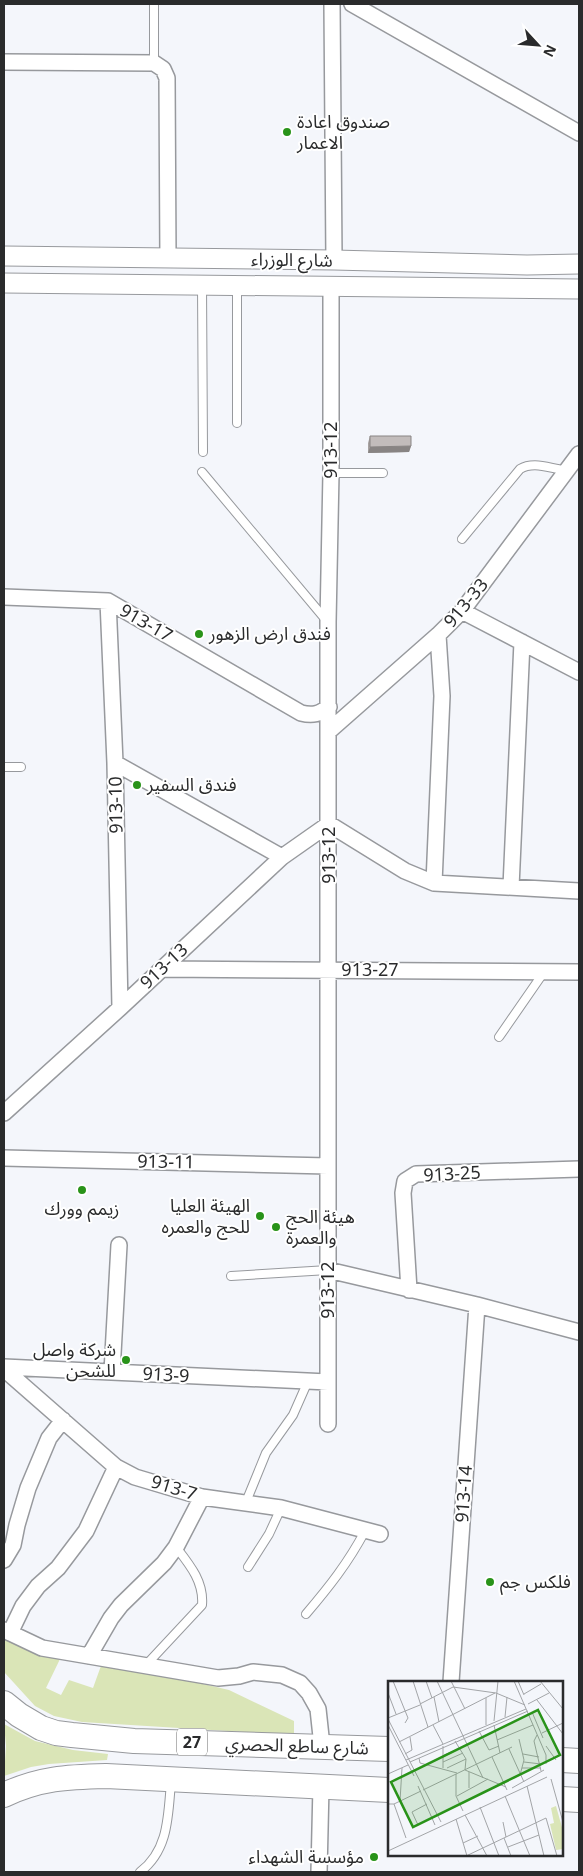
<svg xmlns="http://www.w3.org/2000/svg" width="583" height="1876" viewBox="0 0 583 1876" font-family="Georgia,'Noto Sans Arabic',serif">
<rect width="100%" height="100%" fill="#f4f6fb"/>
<!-- green -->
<path fill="#dae5b7" d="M4,1638l57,19 -15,31 15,7 8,-15 24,8 9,-25 37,6 90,21 65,31v14l-212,-13 -28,-6 -19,-10 -31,-34z
M4,1724l31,17 38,9 35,4 -1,6 -58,4 -18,3 -27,9 2,-30z"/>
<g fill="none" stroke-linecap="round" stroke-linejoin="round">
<!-- service casing -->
<g stroke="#97999d" stroke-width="10">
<path id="service" d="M154,4v59
M202,285l1,167
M237,285v138
M202,472l124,148
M331,473h52
M462,539l58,-70c13,-8 32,-1 46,2
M4,767h17
M499,1037l45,-65
M231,1276l97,-6
M246,1502l20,-49 27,-38 15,-34
M248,1567l21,-33 12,-26
M306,1614c23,-27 42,-51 59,-83
M146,1665l56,-60c2,-23 -12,-40 -26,-58
M140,1872c29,-22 28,-57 31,-90"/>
</g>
<!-- minor casing -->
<g stroke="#97999d" stroke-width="18">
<path id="minor" d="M332,4l2,256
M352,4l227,129
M4,62l150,1 9,6 4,9 1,181
M4,597l104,4 193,112c12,3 18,1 28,-6
M108,601l7,162 5,245
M462,611l117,61
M329,731l109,-96 24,-24 117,-157
M115,763l167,94
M434,883l8,-187 -4,-61
M511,887l11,-245
M162,969l417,3
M4,1113l116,-105 162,-151 47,-33 76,47 29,12 145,8
M4,1158l324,8
M328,1270l149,35 102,27
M409,1290l-6,-97 2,-12 11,-7 163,-5
M4,1367l324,15
M4,1369l112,98 19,10 67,20 79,11 99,26
M112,1372l7,-127
M328,1424v-802l3,-149v-188
M4,1560l9,-15 4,-20 11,-37 21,-50 14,-18
M4,1630l38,18 176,30 21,-2 14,-4 29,3 18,8 9,10 9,16 4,37
M10,1633l13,-27 15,-20 20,-18 28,-37 30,-64
M89,1656l22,-38 10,-13 43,-42 12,-16 26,-50
M451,1682l26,-377
M319,1872l2,-86"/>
</g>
<!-- tertiary casing -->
<g stroke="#97999d" stroke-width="21">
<path id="tertiary" d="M4,256l330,4 193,5 52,-1
M4,283l575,6"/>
</g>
<!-- primary casing -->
<g stroke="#97999d" stroke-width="26">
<path id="primary" d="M4,1703l15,12 22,13 15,5 16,2 62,6 255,8
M562,1760l17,1
M4,1795c36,-17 63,-18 102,-19l283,14
M562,1799l17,1"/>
</g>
<!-- service -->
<use href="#service" stroke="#fff" stroke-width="8"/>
<!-- minor -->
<use href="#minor" stroke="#fff" stroke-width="15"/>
<!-- tertiary -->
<use href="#tertiary" stroke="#fff" stroke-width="19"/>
<!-- primary -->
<use href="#primary" stroke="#fff" stroke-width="24"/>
</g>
<!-- wall -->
<path fill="#a7a2a1" d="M370,436l41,10 -2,6 -41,1v-10z"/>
<!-- shaded-wall -->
<path fill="#888483" d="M411,446l-2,6 -41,1 2,-6z"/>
<!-- building -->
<path fill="#c2bcbb" stroke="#888483" d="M370,436h41v10l-41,1z"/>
<!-- markers -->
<g fill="#299319" stroke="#fff" stroke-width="2">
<circle cx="287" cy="132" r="5"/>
<circle cx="199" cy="634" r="5"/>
<circle cx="137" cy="785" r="5"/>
<circle cx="82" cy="1190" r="5"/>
<circle cx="260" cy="1216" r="5"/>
<circle cx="276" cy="1227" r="5"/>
<circle cx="126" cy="1360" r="5"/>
<circle cx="490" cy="1582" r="5"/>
<circle cx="374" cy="1857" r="5"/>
</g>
<g text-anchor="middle" stroke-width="4" stroke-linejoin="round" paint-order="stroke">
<!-- shield labels -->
<rect fill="#fff" stroke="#6a6b6b" stroke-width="1" x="177" y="1728.5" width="30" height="27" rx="4"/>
<g font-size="16" font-weight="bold" fill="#2a2b2c">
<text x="192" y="1748">27</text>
</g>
<!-- poi labels -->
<g font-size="18" fill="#2a2b2c" stroke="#fff" text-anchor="start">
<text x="297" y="128">صندوق اعادة<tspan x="297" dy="21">الاعمار</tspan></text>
<text x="209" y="640">فندق ارض الزهور</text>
<text x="147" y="791">فندق السفير</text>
<text x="250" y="1212" text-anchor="end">الهيئة العليا<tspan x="250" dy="21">للحج والعمره</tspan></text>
<text x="82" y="1215" text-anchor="middle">زيمم وورك</text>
<text x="286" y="1223">هيئة الحج<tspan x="286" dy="21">والعمرة</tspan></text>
<text x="116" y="1356" text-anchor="end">شركة واصل<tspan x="116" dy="21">للشحن</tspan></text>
<text x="500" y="1588">فلكس جم</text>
<text x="364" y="1863" text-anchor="end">مؤسسة الشهداء</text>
</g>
<!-- street labels -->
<g font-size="18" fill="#2a2b2c" stroke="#fff">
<text transform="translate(292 260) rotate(1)" y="6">شارع الوزراء</text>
<text transform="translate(331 450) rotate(-90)" y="6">913-12</text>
<text transform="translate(466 603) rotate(-50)" y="6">913-33</text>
<text transform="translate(146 623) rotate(30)" y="6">913-17</text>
<text transform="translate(116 805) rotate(-91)" y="6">913-10</text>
<text transform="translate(329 855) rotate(-90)" y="6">913-12</text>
<text transform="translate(164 966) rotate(-43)" y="6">913-13</text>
<text x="370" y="976">913-27</text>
<text transform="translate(166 1162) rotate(1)" y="6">913-11</text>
<text transform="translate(452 1174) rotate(-3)" y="6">913-25</text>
<text transform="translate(328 1290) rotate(-90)" y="6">913-12</text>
<text transform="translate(166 1375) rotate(3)" y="6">913-9</text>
<text transform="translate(174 1488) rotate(17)" y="6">913-7</text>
<text transform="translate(464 1494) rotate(-86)" y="6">913-14</text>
<text transform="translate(297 1746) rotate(2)" y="6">شارع ساطع الحصري</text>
</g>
</g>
<!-- overview -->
<g transform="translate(388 1681)">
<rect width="175" height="175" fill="#f4f6fb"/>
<path d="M168,125l7,25v18l-7,1 -6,-26 4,-1 -3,-15z" fill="#dae5b7"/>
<path fill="none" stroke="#a3a5a8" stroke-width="1" d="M5,0l15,37 -3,5M25,0l15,46M38,0l6,17M49,0l46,97M63,0l14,28M126,0l32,74v9M130,0l6,14M152,0l23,28M0,12l8,21M136,13l17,-10M46,16l5,25M98,17v27M149,19l26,34M32,23l33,-17 43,6 29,12M140,23l21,-11M144,31l11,26M117,36l2,-20M0,37l32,-13M0,38l53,103M106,40l4,-40M0,44l26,51M45,44l10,19M106,44l6,28M91,50l10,19 10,-4M154,52l21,-10M149,54l-3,6 7,30M131,58l5,21 -4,15M109,59l36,-15M67,60l11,18 -1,11 41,17M11,61l96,-49M55,65v22M158,65l10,14M121,68l15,33M17,73l7,-4 -2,-13M135,73l16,3M56,74l17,-7M104,76l15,33M31,77l1,5 37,10M18,79l120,-51M22,81l118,-51M55,81l20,-9M136,81l17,2M59,87l19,-9M134,87h19M0,93l20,-9M68,93v22l7,15M163,98l12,43M30,105l17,39M139,105l17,70M81,107v-16M124,107l32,-18M35,109l89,-43M69,115l31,-17M117,115l25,60M12,120l2,-33M0,123h6l27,-13M6,123l12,34M92,126l19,49M77,134l22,41M68,138l11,37M115,141l3,15M30,144l-6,-13 15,-8M116,157l7,18M75,162l15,-7M120,166l31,-12M0,170l159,-74M78,175l80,-38 11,38"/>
<path fill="#299319" fill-opacity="0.15" stroke="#299319" stroke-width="2.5" d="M150,29l22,45 -147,72 -22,-45z"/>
<rect width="175" height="175" fill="none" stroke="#2a2b2c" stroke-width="2.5"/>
</g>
<!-- border -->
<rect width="583" height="1876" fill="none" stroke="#2a2b2c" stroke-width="10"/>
<!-- north arrow -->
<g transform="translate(538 45) rotate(116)" stroke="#ffffff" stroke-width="4" paint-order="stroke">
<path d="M0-4L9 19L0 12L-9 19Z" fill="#2a2b2c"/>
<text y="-8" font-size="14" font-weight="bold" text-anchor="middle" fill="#2a2b2c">N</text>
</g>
</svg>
